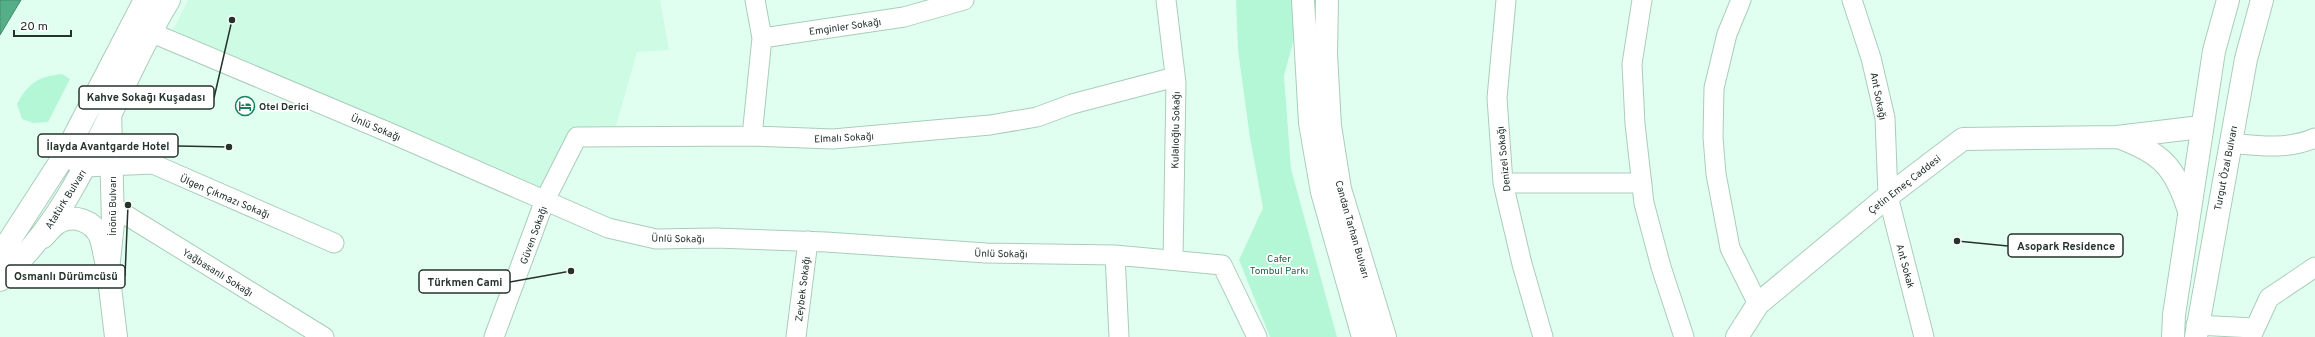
<svg xmlns="http://www.w3.org/2000/svg" width="2315" height="337" viewBox="0 0 2315 337" font-family="Overpass,sans-serif">
<rect width="100%" height="100%" fill="#e1fff0"/>
<!-- built -->
<path fill="#cefbe4" d="M188,0h472l9,50 -32,2 -22,78 -41,-2 -34,60 -367,-158z"/>
<!-- green -->
<path fill="#b3f7d6" d="M1236,0h68l-20,76 7,93 46,168h-67l-31,-77 24,-52 -13,-70 -12,-88z
M62,74l8,5 -22,43 -15,1 -11,-4 -5,-15c12,-22 21,-27 45,-30z"/>
<!-- water -->
<path fill="#54af88" stroke="#468a6c" d="M0,0h21l-21,35z"/>
<g fill="none" stroke-linecap="round" stroke-linejoin="round">
<!-- minor casing -->
<g stroke="#a9cdba" stroke-width="21">
<path id="minor" d="M755,0l7,38 142,-21 60,-17
M1166,0l10,83 -3,177
M1506,0l-9,98 6,85 19,81 21,73
M1642,0l-10,64 3,60 9,79 17,64 23,70
M1741,0l-14,34 -13,54 -1,49 3,37 14,74 28,56
M1852,0l19,58 14,60 3,78 36,141
M150,32l245,103 213,93 48,11 60,-1 110,4 160,11 129,2 107,10 35,72
M752,136l10,-98
M2230,143c30,3 57,7 85,-5
M64,156l21,11 68,-3 181,79
M1503,183h139
M113,207l211,130
M1115,255l4,82
M2196,325l58,3
M494,337l51,-137 32,-63 175,-1 81,3 157,-14 47,-8 35,-13 103,-27
M796,337l12,-96
M2251,337l18,-39 46,-31"/>
</g>
<!-- tertiary casing -->
<g stroke="#a9cdba" stroke-width="24">
<path id="tertiary" d="M110,109l3,114 -5,47 8,67
M2118,137c44,16 57,30 71,74
M43,237c5,-5 10,-12 16,-15 15,-8 34,-1 41,14 3,8 4,17 6,25
M1737,337l21,-33 130,-108 75,-57 154,-2 84,-10"/>
</g>
<!-- secondary casing -->
<g stroke="#a9cdba" stroke-width="24">
<path id="secondary" d="M1303,0l7,123 12,69 41,145
M1327,0l-1,54 4,72 10,63 45,148
M0,255l64,-99 81,-156
M0,280c84,-74 112,-187 169,-280"/>
</g>
<!-- trunk casing -->
<g stroke="#a9cdba" stroke-width="24">
<path id="trunk" d="M2173,337l1,-22 40,-264 14,-51
M2196,337l50,-278 16,-59"/>
</g>
<!-- minor -->
<use href="#minor" stroke="#fff" stroke-width="19"/>
<!-- tertiary -->
<use href="#tertiary" stroke="#fff" stroke-width="22"/>
<!-- secondary -->
<use href="#secondary" stroke="#fff" stroke-width="22"/>
<!-- trunk -->
<use href="#trunk" stroke="#fff" stroke-width="22"/>
</g>
<!-- icons -->
<defs>
<g id="hotel-ring" transform="scale(1)"><circle r="9.5" fill="#fff" stroke="#177f5a" stroke-width="1.5"/><path d="M-6-4.5h1.5V1H6V5H4.5V3h-9V5H-6ZM-4 0a1.8 1.8 0 1 1 3.6 0ZM.5 0V-2.5h3Q6-2.5 6 0Z" fill="#177f5a"/></g>
</defs>
<g fill-rule="evenodd">
<use href="#hotel-ring" x="245" y="106"/>
</g>
<g text-anchor="middle" stroke-width="3.5" stroke-linejoin="round" paint-order="stroke">
<!-- street labels -->
<g font-size="10" fill="#25332c" stroke="#fff">
<text transform="translate(845 26) rotate(-8)" y="4">Emginler Sokağı</text>
<text transform="translate(1879 96) rotate(79)" y="4">Ant Sokağı</text>
<text transform="translate(376 127) rotate(23)" y="4">Ünlü Sokağı</text>
<text transform="translate(1175 130) rotate(-89)" y="4">Kulalıoğlu Sokağı</text>
<text transform="translate(844 137) rotate(-3)" y="4">Elmalı Sokağı</text>
<text transform="translate(1503 159) rotate(-96)" y="4">Denizel Sokağı</text>
<text transform="translate(2225 168) rotate(-79)" y="4">Turgut Özal Bulvarı</text>
<text transform="translate(1904 184) rotate(-38)" y="4">Çetin Emeç Caddesi</text>
<text transform="translate(225 196) rotate(23)" y="4">Ülgen Çıkmazı Sokağı</text>
<text transform="translate(65 199) rotate(-58)" y="4">Atatürk Bulvarı</text>
<text transform="translate(112 206) rotate(-90)" y="4">İnönü Bulvarı</text>
<text transform="translate(1353 229) rotate(74)" y="4">Candan Tarhan Bulvarı</text>
<text transform="translate(533 235) rotate(-70)" y="4">Güven Sokağı</text>
<text transform="translate(678 238) rotate(1)" y="4">Ünlü Sokağı</text>
<text transform="translate(1001 253) rotate(1)" y="4">Ünlü Sokağı</text>
<text transform="translate(1906 266) rotate(75)" y="4">Ant Sokak</text>
<text transform="translate(218 272) rotate(32)" y="4">Yağbasanlı Sokağı</text>
<text transform="translate(802 289) rotate(-83)" y="4">Zeybek Sokağı</text>
</g>
<!-- poi labels -->
<g font-size="10" font-weight="bold" fill="#25332c" stroke="#fff" text-anchor="start">
<text x="259" y="110">Otel Derici</text>
</g>
<!-- park labels -->
<g font-size="10" fill="#206449" stroke="#fff">
<text x="1279" y="262">Cafer<tspan x="1279" dy="12">Tombul Parkı</tspan></text>
</g>
</g>
<!-- callouts -->
<path fill="none" stroke="#25332c" stroke-width="1.5" d="M232 20L214 98M229 147L178 146M1957 241L2008 246M128 205L125 276M571 271L510 282"/>
<g fill="#25332c" stroke="#fff" stroke-width="1.5">
<circle cx="232" cy="20" r="4"/>
<circle cx="229" cy="147" r="4"/>
<circle cx="1957" cy="241" r="4"/>
<circle cx="128" cy="205" r="4"/>
<circle cx="571" cy="271" r="4"/>
</g>
<g fill="#fff" stroke="#25332c" stroke-width="1.5">
<rect x="79" y="86" width="135" height="23" rx="4"/>
<rect x="38" y="134" width="140" height="23" rx="4"/>
<rect x="2008" y="234" width="115" height="23" rx="4"/>
<rect x="6" y="265" width="119" height="23" rx="4"/>
<rect x="419" y="270" width="91" height="23" rx="4"/>
</g>
<g font-size="11" text-anchor="middle" font-weight="bold" fill="#25332c">
<text x="146" y="101">Kahve Sokağı Kuşadası</text>
<text x="108" y="150">İlayda Avantgarde Hotel</text>
<text x="2066" y="250">Asopark Residence</text>
<text x="66" y="280">Osmanlı Dürümcüsü</text>
<text x="465" y="286">Türkmen Cami</text>
</g>
<!-- scale -->
<path d="M14 30v6h57v-6" fill="none" stroke="#25332c" stroke-width="2"/>
<text x="20" y="30" font-size="12" fill="#25332c" stroke="#ffffff" stroke-width="3" paint-order="stroke">20 m</text>
</svg>
